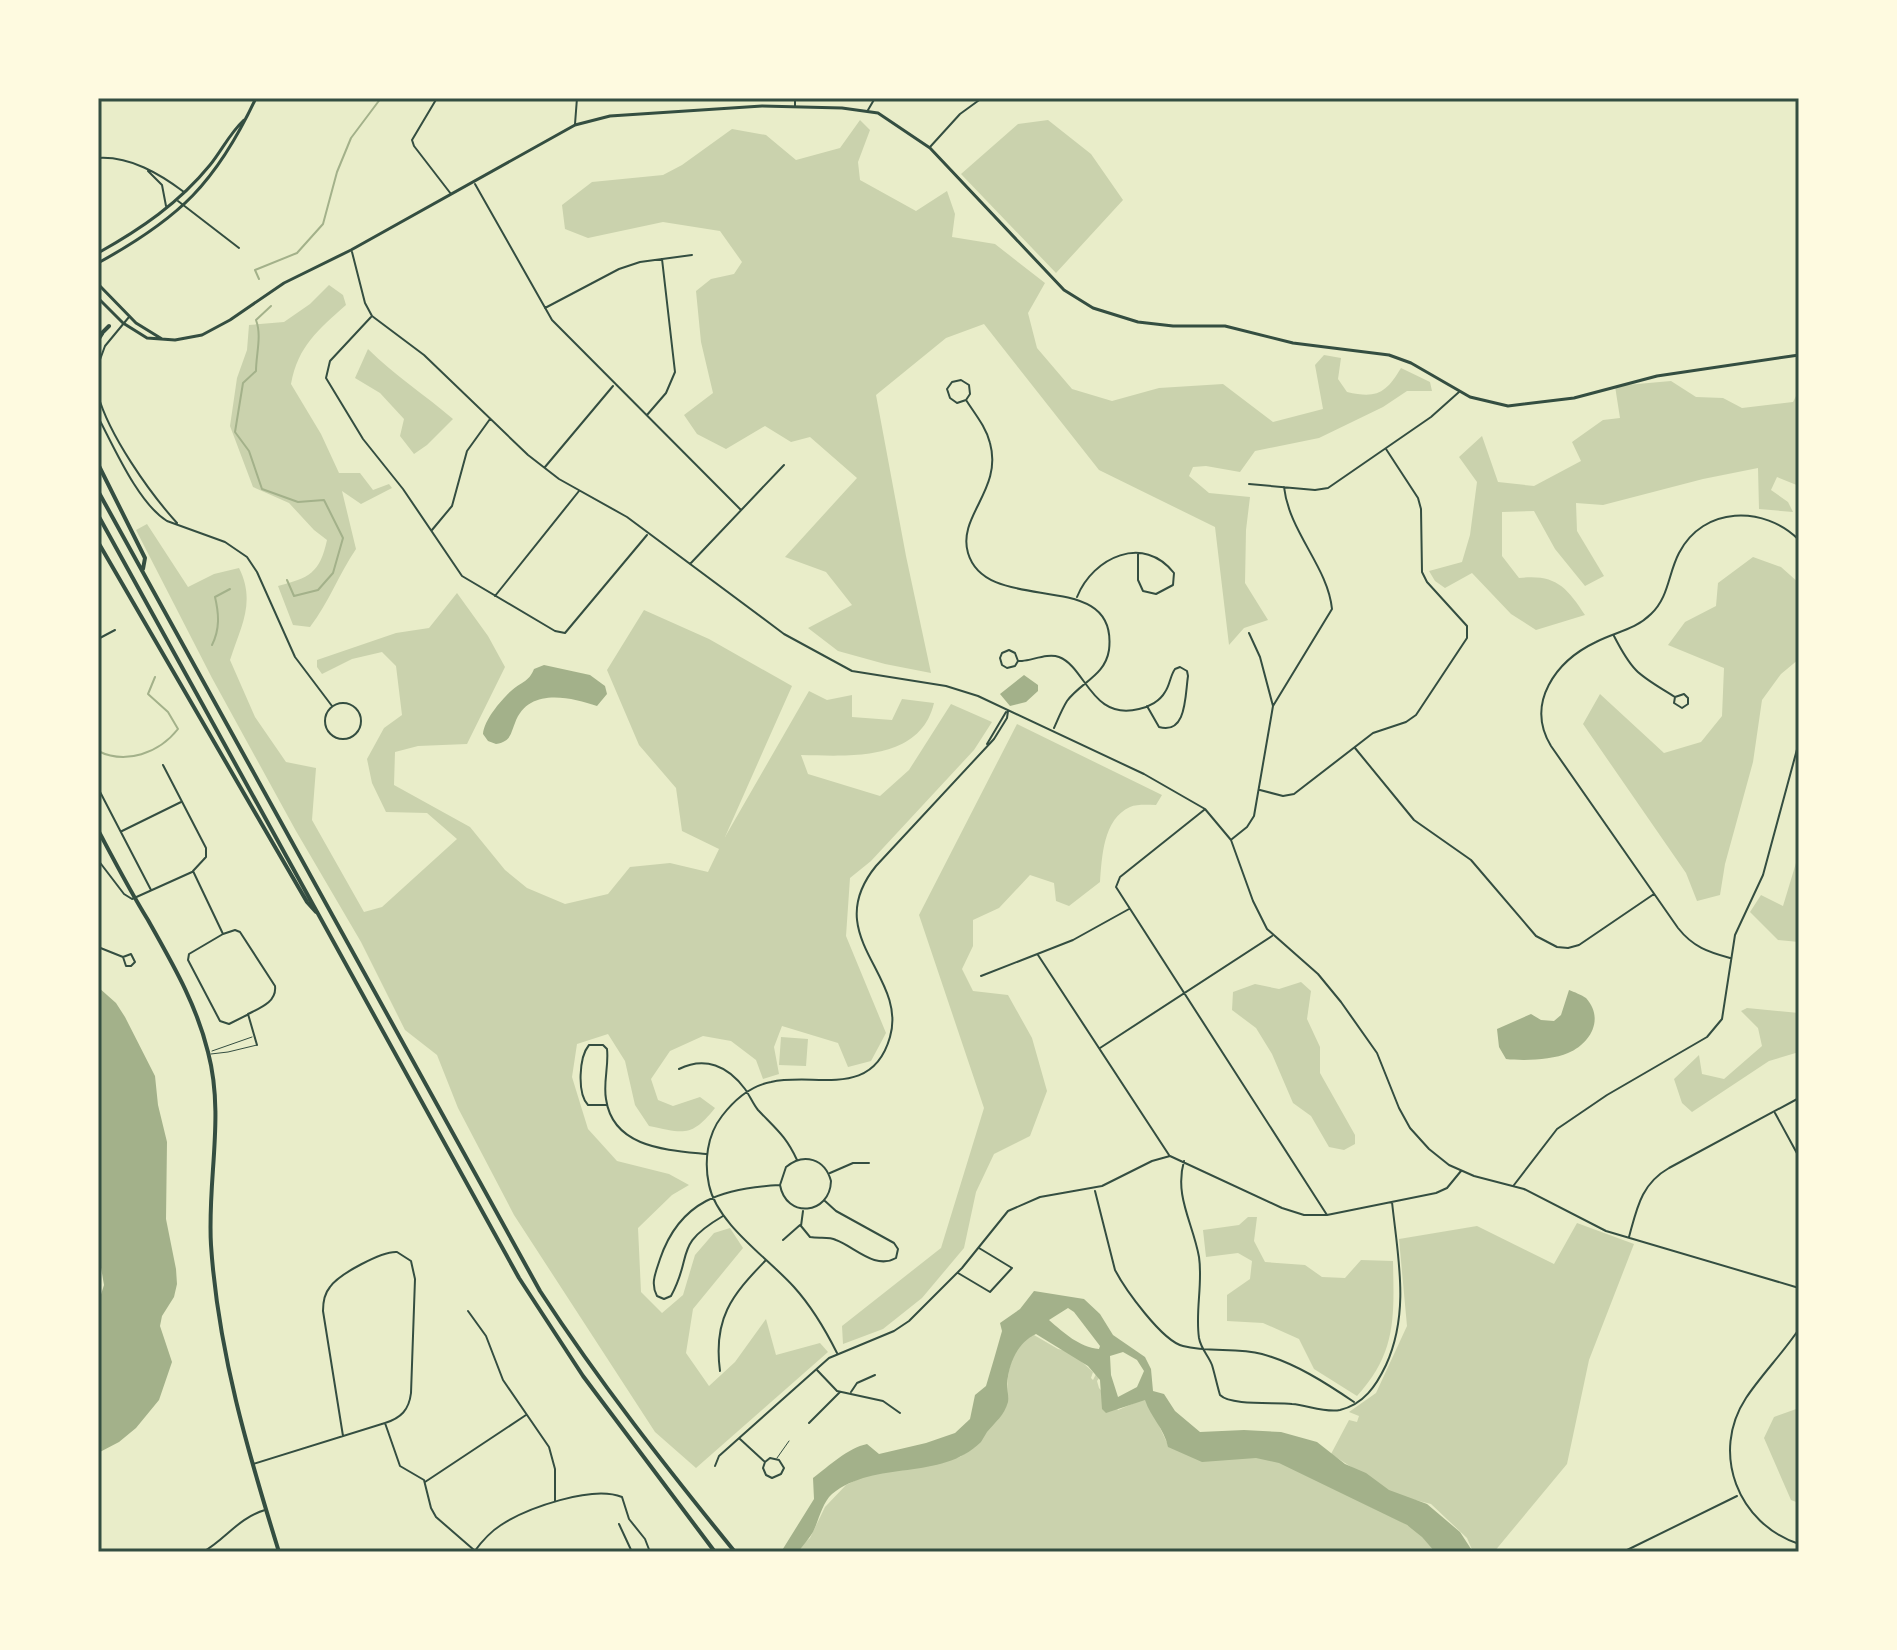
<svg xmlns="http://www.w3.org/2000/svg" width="1897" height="1650" viewBox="0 0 1897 1650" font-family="'Sofia Sans Condensed',sans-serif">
<rect width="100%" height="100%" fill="#e9edc9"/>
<!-- green -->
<path fill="#cad2ad" d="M860,120l10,10 -12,32 2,18 56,31 31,-20 8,23 -3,23 43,7 50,39 -17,30 9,35 35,41 40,12 47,-13 64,-4 50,38 50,-13 -8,-44 9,-10 17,3 -3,21 9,13c30,7 39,1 54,-24l29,14 2,9h-25l-24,16 -64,31 -64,13 -15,21 -34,-6 -13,1 -4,9 20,17 41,4 -4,33 -1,53 23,37 -24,8 -15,17 -14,-118 -116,-57 -115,-146 -38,14 -70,57 30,161 25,117 -46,-9 -47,-13 -30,-23 44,-23 -26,-33 -41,-15 72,-79 -47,-41 -19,5 -26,-16 -39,23 -29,-15 -13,-19 29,-22 -12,-51 -5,-51 15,-12 23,-5 8,-12 -22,-31 -57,-9 -75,16 -23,-9 -3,-24 30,-23 71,-7 19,-10 50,-36 34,6 30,25 44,-12z
M1048,120l43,34 32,46 -67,73 -95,-99 57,-50z
M329,285l14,10 3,10c-28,25 -48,41 -55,79l30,50 18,39h21l13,17 16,-6 3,4 -31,16 -19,-13 14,58c-17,25 -27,53 -46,78l-17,-2 -15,-39c31,-8 42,-13 49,-46l-13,-10 -25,-27 -36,-16 -23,-61 7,-48 10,-28 2,-25 35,-3 26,-18z
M368,349c26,26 57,46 85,70l-26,26 -13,9 -14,-18 4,-17 -24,-26 -25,-15z
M1671,381l25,16 27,1 19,10 51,-6 6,-12v96l-22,-9 -6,13 17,12 5,10 -34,-3 -1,-41 -55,11 -100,26 -27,-2 1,28 27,45 -19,10 -30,-37 -21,-38 -32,1v44l17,22c36,-4 47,8 66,37l-49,15 -25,-16 -39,-41 -27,15 -10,-7 -6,-10 33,-9 8,-27 7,-53 -18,-25 23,-21 16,46 36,4 47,-25 -9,-19 31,-22 17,-2 -5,-32z
M147,524l41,63 26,-13 25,-6c17,34 2,58 -9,92l25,57 31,45 30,6 -4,52 52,92 18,-5 75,-68 -30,-26 -41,-1 -14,-29 -5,-24 17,-31 18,-13 -6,-49 -14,-14 -30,7 -30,15 -5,-7v-7l79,-27 33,-5 28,-35 31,43 17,31 -38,77 -49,2 -23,6 -1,33 76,42 35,43 22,18 38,16 43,-10 22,-27 40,-4 38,9 11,-23 -37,-18 -6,-43 -37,-43 -32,-75 37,-60 65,29 83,47 -67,151 84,-146 18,9 25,-5v22l40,3 10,-21 32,4c-14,59 -85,53 -133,52l7,19 72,22 29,-26 42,-66 41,18 -18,28 -103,111 -21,17 -4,58 40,97 -15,28 -23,6 -10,-24 -56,-17 -8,21 5,27 -16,5 -7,-19 -25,-19 -28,-5 -33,15 -19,28 7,21 15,6 27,-9 15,11c-24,30 -31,25 -66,18l-14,-21 -10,-44 -17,-27 -31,10 -5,33 16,52 29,32 52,13 20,11 -17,10 -34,33 3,64 21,21 21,-18 12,-40 19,-22 16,-5 13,20 -50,61 -7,44 23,33 26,-24 31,-43 10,36 44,-12 8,9 -132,116 -41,-36 -141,-217 -56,-107 -21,-53 -32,-25 -44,-88 -65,-111 -84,-153 -76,-148z
M1753,557l28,10 18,16v76l-18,15 -19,26 -9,62 -28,102 -5,31 -23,6 -11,-28 -103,-149 17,-30 64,59 37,-11 21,-26 2,-48 -56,-23 17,-23 31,-16 2,-23z
M1017,724l145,71 -6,10c-8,0 -19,-1 -26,2 -27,12 -28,50 -30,75l-31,24 -13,-5 -2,-18 -24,-8 -31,33 -26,12v26l-11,23 11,22 35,4 24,43 15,53 -17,45 -36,18 -18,38 -12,56 -42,50 -39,31 -40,15 -1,-18 99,-78 43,-140 -65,-193z
M1799,853v89l-21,-2 -28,-28 11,-17 22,11z
M1301,982l10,9 -4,28 13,28v26l35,62v9l-11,6 -15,-3 -18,-31 -18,-13 -21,-49 -16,-26 -24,-18 1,-18 22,-8 24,5z
M1747,1008l52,5v39l-30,9 -77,51 -10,-9 -8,-24 25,-24 3,19 22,5 38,-33 -4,-18 -17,-17z
M781,1037l27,2 -2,27 -27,-1z
M1248,1217h9l-3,24 11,21 40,3 17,12 23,1 16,-18 32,1c1,55 4,91 -36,135l-43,-27 -15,-30 -36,-16 -36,-2v-26l23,-16 2,-18 -14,-8 -32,4 -3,-27 36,-5z
M1577,1223l57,21 -45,116 -22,104 -73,88h-21l-6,-14 -36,-34 -36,-9 -64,-41 18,-34 8,2 2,-6 -10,-4 27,-19 31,-67 -8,-87 78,-13 77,38z
M1034,1335l24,14 13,3 22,20 -2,6 2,2 3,-6 3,4 -2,3 2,7 19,22 26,-11 3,1 22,47 81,8 27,6 123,60 17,10 19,21h-642l16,-14 15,-31 21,-22 19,-9 95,-19 14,-10 34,-48c-3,-20 3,-58 26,-64z
M1799,1408v95l-8,-3 -27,-62 10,-21z"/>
<!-- water -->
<path fill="#a3b18a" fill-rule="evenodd" d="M544,665l46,10 15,11 2,8 -10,12c-27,-9 -69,-19 -82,17 -5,12 -4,18 -19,21l-8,-3 -5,-7c1,-14 18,-34 28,-43 10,-9 18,-9 23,-22z
M1024,675l14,10v6l-12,11 -16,4 -10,-12z
M98,987l18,16 9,14 30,59 3,29 9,37 -1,77 10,50 1,15 -3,13 -12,19 -2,10 12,36 -13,38 -23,28 -17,14 -21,11v-149l6,-19 -6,-35z
M1569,990c5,2 13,5 17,8 19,21 4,46 -18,55 -16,7 -45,8 -62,6l-7,-12 -2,-18 34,-15 10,6 13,1 7,-6z
M1034,1291l50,8 16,15 13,21 32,22 6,12 2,22 11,3 11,17 25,21 44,-2 37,2 36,10 28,22 21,9 23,17 38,14 33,28 13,20h-38l-13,-15 -15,-12 -128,-62 -23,-5 -54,4 -34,-15c-4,-19 -17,-29 -23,-47l-39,13 -4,-4 -2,-29 -12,-14 -52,-32c-19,9 -27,29 -29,50 0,6 2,12 1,18 -4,14 -12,19 -21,30 -2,3 -4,7 -6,10 -41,40 -105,17 -149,52 -10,9 -13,26 -19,38 -4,7 -10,13 -15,20h-17l33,-53 -1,-21c16,-12 35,-30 54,-34l12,10 47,-11 29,-10 15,-14 5,-24 11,-9 8,-27 8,-28 -2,-8 20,-14zM1068,1308l6,4 26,34 -1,3c-20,-2 -35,-16 -50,-29zM1123,1352l14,8 7,11 -7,16 -19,10 -7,-22 -1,-19z"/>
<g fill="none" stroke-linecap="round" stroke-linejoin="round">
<!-- stream -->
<path stroke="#a3b18a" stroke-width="2" d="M259,279l-4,-9 42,-17 26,-29 14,-52 14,-34 30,-40
M271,306l-15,14c6,16 0,34 0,51l-13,12 -8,49 14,19 13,38 36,13 26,-2 19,38 -10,35 -15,17 -24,6 -7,-16
M212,645c8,-16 7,-31 3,-48l15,-8
M98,751c28,14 61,2 80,-22l-10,-17 -20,-18 7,-17"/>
<!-- service -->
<path stroke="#344e41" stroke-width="1" d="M212,1051l40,-14
M211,1054l17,-2 29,-7
M777,1458l12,-17"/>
<!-- minor -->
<path stroke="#344e41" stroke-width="2" d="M437,98l-25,42 2,6 37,48
M795,106v-8
M868,110l7,-12
M575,124l2,-26
M930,147l30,-33 22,-16
M98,158c32,-2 62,16 86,34
M148,171l14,14 4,21
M475,184l77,136 189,190
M178,201l61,47
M352,252l13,51 7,13 52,39 104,100 31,24 68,38 157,117 68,37 94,15 32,10 166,78 61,35 26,31 22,61 14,28 51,45 23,28 36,51 22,55 11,20 19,21 20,16 25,11 50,13 82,42 193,57
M545,308l74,-39 21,-7 52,-7
M371,317l-41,44 -4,17 37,61 40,50 59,87 93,55 10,2 82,-98
M98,342l5,-8
M98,365l7,-19 24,-29
M98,395c11,40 51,97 79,128
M966,400l-9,3 -7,-5 -3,-9 5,-7 9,-2 8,5 1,9 -4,6c9,14 20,27 24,43 13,47 -33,73 -22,110 19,65 151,12 141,97 -4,26 -28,32 -42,51 -5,8 -9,18 -13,27
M647,415l19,-22 9,-21 -13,-113
M98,417c16,30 40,86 69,104l58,21 22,15 10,15 38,85 37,49
M545,467l68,-81
M1249,484l66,6 13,-2 103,-71 28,-25
M432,530l20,-24 15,-55 23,-32
M690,564l94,-99
M495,596l84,-105
M1077,597c16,-40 67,-63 97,-24l-1,12 -17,9 -13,-3 -5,-11v-26
M1614,636c20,39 26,39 61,61l-1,6 8,5 6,-4v-6l-4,-4 -9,3
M98,639l17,-9
M1018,661l-3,5 -8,2 -5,-3 -2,-7 2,-5 7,-3 6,3 3,8h4c11,-1 26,-8 37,-4 27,10 32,64 80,52 10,-2 21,-8 26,-17 5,-7 5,-16 10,-23l5,-2 7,4 1,5c-3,19 -1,59 -29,51l-12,-21
M325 721a18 18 0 1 1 36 0a18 18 0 1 1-36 0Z
M1273,706l59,-97c-4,-42 -43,-77 -48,-122
M987,744l19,-32
M1355,748l59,72 57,40 65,76 21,11 11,1 11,-3 75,-51
M163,765l43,83v9l-13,14 30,63 12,-4 5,2 35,54c2,16 -15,22 -27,28l9,31
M98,784v-2
M98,788l53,102
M1260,790l23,6 11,-2 79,-61 33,-11 10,-7 51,-77v-12l-40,-44 -5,-10 -1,-63 -3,-11 -32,-49
M1204,810l-84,67 -4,10 211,328
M122,831l59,-29
M1232,839l15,-12 7,-11 19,-110 -13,-49 -11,-24
M98,860l26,34 8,5 60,-27
M223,934l-34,20 -1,6 32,61 9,3 18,-9
M98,947l25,10 8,-3 4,8 -4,4h-5l-3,-9
M1038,955l131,200
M1730,958c-22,-6 -37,-11 -52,-30l-127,-182c-26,-43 5,-85 45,-104 19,-10 39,-12 55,-28 18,-17 17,-40 28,-61 24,-47 85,-48 120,-13
M981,976l92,-36 56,-31
M1100,1048l172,-112
M679,1069c26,-13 49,-3 66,20 5,7 8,15 13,21 18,19 28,26 39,50
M607,1105h-19c-11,-12 -9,-48 1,-60h14l4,4c2,17 -4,33 -1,50 7,49 61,51 100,55
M1775,1113l24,44
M1184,1161c-10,35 9,62 15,96 4,27 -4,54 0,81 2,11 9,17 13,27 3,10 5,20 8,30 11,11 55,7 72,9 15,1 33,9 48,6 24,-6 36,-24 46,-45 24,-53 12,-107 6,-163
M830,1173l23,-10h16
M1514,1185l43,-56 50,-34 100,-58 15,-18 13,-84 28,-60 36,-133
M1095,1191l20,79c10,19 47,71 68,76 26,7 54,1 79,8 33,9 64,29 92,48
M803,1211l-2,15 9,11c9,2 18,-1 26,3 19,7 39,30 60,18l2,-9 -4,-6 -58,-32 -11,-10
M723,1216c-51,30 -29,38 -52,80l-7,3 -7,-3c-7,-13 -1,-24 3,-37 20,-59 63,-71 120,-74 6,34 50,30 51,-4 -6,-22 -27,-29 -45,-14l-6,18
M1629,1237c8,-29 12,-53 40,-69l130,-70
M783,1240l17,-15
M958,1273l32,19 22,-24 -33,-20
M468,1311l18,25 17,44 46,67 6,22v32
M1799,1329c-16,24 -37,45 -53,69 -36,55 -8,126 53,146
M837,1353c-12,-24 -25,-46 -43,-66 -26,-29 -77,-63 -85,-102 -5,-23 -2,-50 13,-69 13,-17 28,-30 49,-34 44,-10 101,18 119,-45 18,-62 -71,-101 -14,-171l118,-127 13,-21 1,-7
M817,1370l20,21 46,10 17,12
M720,1371c-7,-52 11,-75 46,-111
M851,1392l6,-9 18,-8
M385,1423l15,43 24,14 7,28 5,9 38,33
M809,1423l31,-31
M740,1439l25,23 -2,6 3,7 6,3 9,-4 3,-6 -5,-8 -9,-2 -5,4
M253,1464l132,-41c16,-5 24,-13 26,-30l4,-114 -4,-18 -14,-9c-15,-1 -58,22 -67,35 -6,7 -7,15 -7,24l20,125
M715,1466l4,-10 110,-98 65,-27 15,-10 53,-53 46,-57 32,-14 62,-11 50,-25 18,-5 112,52 22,7h23l109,-22 11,-5 14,-17
M425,1482l101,-67
M619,1524l13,28
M203,1552c23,-13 35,-34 62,-42
M474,1552c8,-11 16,-20 27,-27 26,-17 91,-40 121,-28l7,22 16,20 5,13
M1623,1552l114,-56"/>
<!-- tertiary -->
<path stroke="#344e41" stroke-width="3" d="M98,284l38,39 26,16
M98,298l25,25 24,15 28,2 27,-5 28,-15 54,-37 67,-33 224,-125 35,-9 152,-10 80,2 36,5 52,35 134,142 29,18 45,14 35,4h52l68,17 96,12 22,8 59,34 38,9 66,-8 83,-22 142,-21"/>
<!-- secondary -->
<path stroke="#344e41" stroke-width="3" d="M98,253c43,-24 81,-50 112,-88 12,-15 20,-32 34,-45
M98,263c82,-45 118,-80 158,-165"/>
<!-- primary -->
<path stroke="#344e41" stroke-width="4" d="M98,830c16,30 32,61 50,90 24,43 48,83 60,132 17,64 -1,128 3,193 7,106 37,207 68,307"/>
<!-- motorway -->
<path stroke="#344e41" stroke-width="4" d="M98,337l11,-11
M98,464l47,94 -2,11
M98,491l442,800c60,92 126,176 195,261
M98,515l421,763 64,98 132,176
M98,542l209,360 9,10"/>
</g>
<!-- border -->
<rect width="1897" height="1650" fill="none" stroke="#fefae0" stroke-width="200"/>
<rect x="100" y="100" width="1697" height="1450" fill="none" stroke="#344e41" stroke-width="3"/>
</svg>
